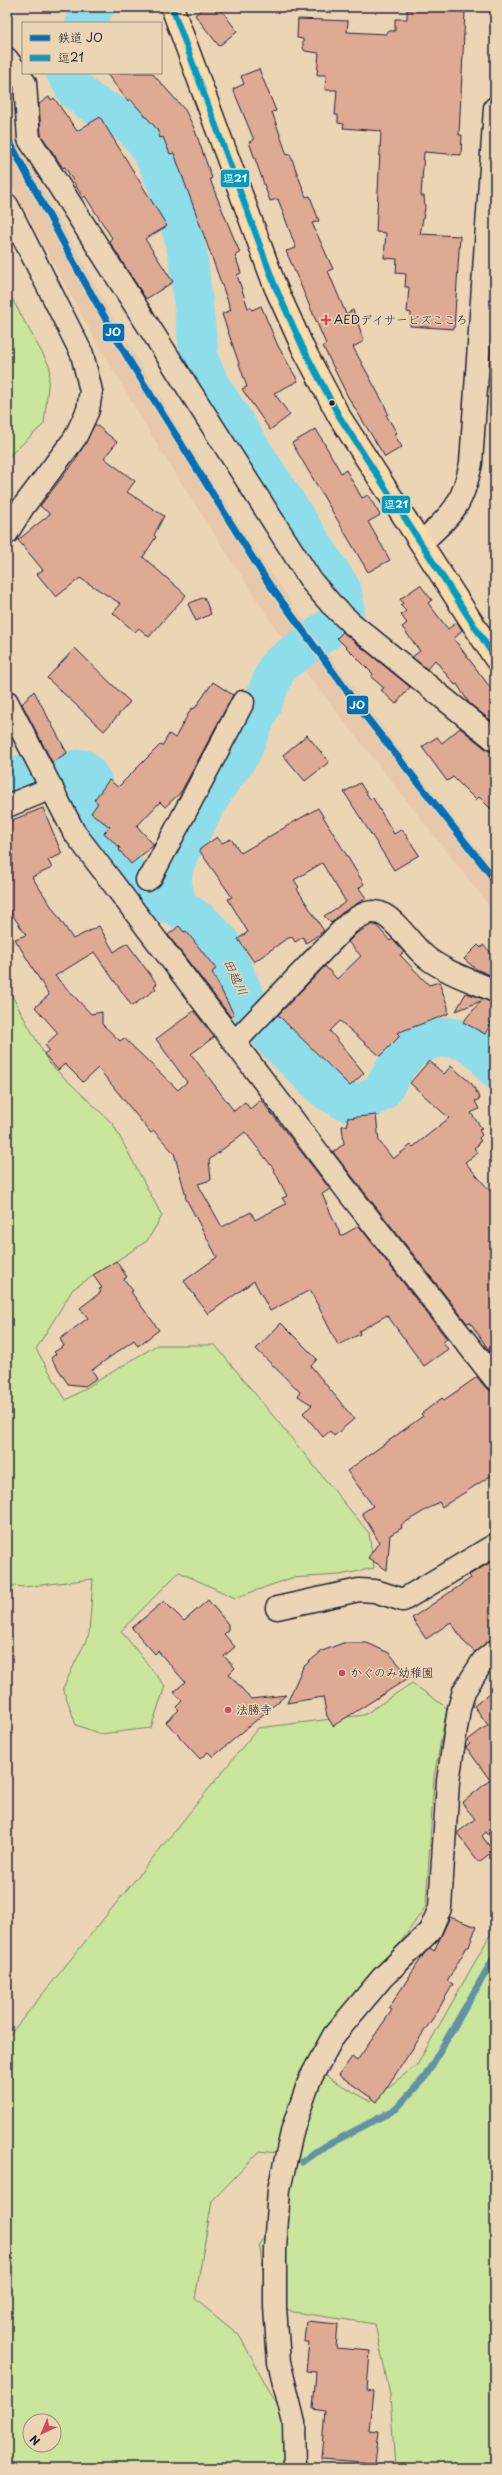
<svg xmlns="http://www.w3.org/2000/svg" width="502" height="2475" viewBox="0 0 502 2475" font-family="'Playpen Sans','Klee One',sans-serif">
<rect width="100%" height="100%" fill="#ebd5b4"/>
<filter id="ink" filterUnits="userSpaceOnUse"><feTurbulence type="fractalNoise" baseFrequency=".025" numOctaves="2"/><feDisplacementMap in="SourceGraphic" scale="8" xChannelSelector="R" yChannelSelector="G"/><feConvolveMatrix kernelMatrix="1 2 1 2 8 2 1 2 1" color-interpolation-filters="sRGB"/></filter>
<g filter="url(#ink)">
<!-- built -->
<path fill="#e7c8aa" d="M7,119l46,90 63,114 68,114 69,110 53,77 -23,16 -122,-189 -68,-115 -63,-116 -23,-44z
M327,653l81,108 87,109v43l-191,-243z"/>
<!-- green -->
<path fill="#cae59c" stroke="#76846c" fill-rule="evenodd" d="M7,290l43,77 -6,57 -37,34z
M7,987l42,76 64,61 49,92 -15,25 -74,48 -37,60 30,51 91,-55h58l154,188 5,35 -34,7 -49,3 -56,20 -56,-26 -58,59 44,55 -14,42 -50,6 -25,-9 -13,-37 26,-54 4,-55 -70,8 -16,-2z
M412,1683l35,25 -13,69 -8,129 -42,60 -78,95 26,19 38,21 47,-36 73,-130 5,-60v593h-100l-5,-73 -15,-71 -82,-12 -25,-14 -9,-54 32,-47 -3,-6 11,-35 -39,-5 -48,50 -17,98 44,36 48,88 -3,45h-277v-430l251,-310 106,-13zM30,2421h24v24h-24z"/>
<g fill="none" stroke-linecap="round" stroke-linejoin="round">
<!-- stream -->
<path stroke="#6392a5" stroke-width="7" d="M302,2162l16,-12 78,-41 29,-32 70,-121"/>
<!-- river -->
<path stroke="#8eddeb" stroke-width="39" d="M85,23l10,-16
M66,73l10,18 14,11 40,22 16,18 15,27 17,47 10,40 12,107 12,25 130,202 3,17 -6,14 -61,45 -37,87 -24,33 -36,63 -7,18 -2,16 6,24
M7,776l76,-7 9,11 -10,38 64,77 32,12 23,15 20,21 29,65 22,29 55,54 21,11h17l17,-11 15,-26 14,-16 22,-10 18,-2 17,5 16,12 11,15"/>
</g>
<!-- building -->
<path fill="#dfaa94" stroke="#22223b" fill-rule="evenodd" d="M205,7h14l18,24 -18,15 -24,-31z
M412,7h50v5h3l-6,123h3l-1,20 -37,-3 -3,44h3l1,12 -5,26 40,2 -6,93 -44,-3 1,-13 -4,-1 2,-25h-4l1,-13 -10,-1 1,-14 -13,-1 2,-25 -10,-1 5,-101 -38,-3 1,-4 -6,-1v-8h-3l2,-25h-12l1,-15h-9l2,-22 -14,-2 -2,-3v-9l-6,-1 1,-19 50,2 -1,11 39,2 1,-3h8v-12h12v-9h5z
M259,69l17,42 -4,1 15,43 3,-1 16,43 4,-1 9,25 -7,2 21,46 -5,2 18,43 7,-4 8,22h-1l4,9 -11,6 32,59 3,8 -2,1 11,18 -3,1 8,13 -17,10 -37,-60 -25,-51 3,-2 -40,-93 10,-3 -18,-49 -8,2 -21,-59 5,-2 -21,-51 11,-5 -3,-8z
M106,73h46l33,37 9,18 18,50 -2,1 6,16 24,58 -5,2 6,18 -4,2 11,33 2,-1 2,3 9,-4 17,40 20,35 -24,12 16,22 -20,15 -28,-41 5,-2 -25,-73 9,-4 -57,-157 -4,1 -7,-17 -3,1 -3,-9 -27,-30 -2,2z
M49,97l2,3 3,-2 23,33 23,-14 67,109 -22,13 28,43 -27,17 -37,-58 3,-3 -27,-42 -2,2 -18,-31 -2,1 -22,-33 -2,-31z
M95,424l22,18 -13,16 31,23 -8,11 37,24 -10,19 2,2 -13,20 43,38 -37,42 -10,-9 -4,4 -22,-19 8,-9 -41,-26 -24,19 -19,-23 6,-4 -25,-30 32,-26 -10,-8 35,-45z
M316,429l25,44 5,-3 16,28 6,-3 12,20 -12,7 22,38 -22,12 -76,-129z
M420,585l12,15 -4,3 20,26 9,-7 5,8 -8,9 41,55v30l-26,-21 -12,-19 -2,1 -20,-25 -8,9 -15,-12 8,-6 -18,-24 5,-4 -6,-8 5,-4 -6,-6 3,-2 -3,-4z
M204,597l7,17 -15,7 -8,-17z
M343,632l67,55 -14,17 -15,-14 3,-2 -13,-11 2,-3 -36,-36z
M75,648l55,54 -26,29 -57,-53z
M213,682l20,13 -52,97 -16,15 -5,-5 -23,24 17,19 -23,19 -12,-14 1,-2 -16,-15 6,-6 -19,-14 7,-10 -4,-3 15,-20 9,7 42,-42 2,1 7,-12 6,4 16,-29 4,-1z
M34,691l33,62 -15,9 -30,-58z
M460,728l27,22 8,2v61l-16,-16 -3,3 -23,-23 -6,4 -25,-34 15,-10 5,6z
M307,735l22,27 -24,19 -22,-26z
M360,783l10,16 3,-1 21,36 8,-5 17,26 -25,15 -50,-78z
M43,808l19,46 -14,6 4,8 -20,9 41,62 26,-13 15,26 13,-9 30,41 -3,2 2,3 -24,17 -38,-54 -39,24 36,38 11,-2v12l18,17 4,-3 54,52 9,-8 -31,-43 38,-28 20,26 -23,17 43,57 11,-9 5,7 11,-9 69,89 -8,5 19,42 18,-10 88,113 -4,3 5,7 -24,17 -37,-51 -28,16 1,3 -22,11 -28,-55 -40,21 -16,-30 -46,33 -24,-33 33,-24 -32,-60 1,-1 -12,-43 -20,-22 -3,2 -53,-65 -15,14 -18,-18 -7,6 -14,-16 5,-4 -4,-5 13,-12 -23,-26 14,-12 -34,-56 11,-4 -19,-28v-85zM245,1132l28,36 14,28 -5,2 4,6 -31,16 -4,-8 -29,15 -24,-43 13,-4 -2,-20z
M318,808l46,76 -5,4 7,10 -24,15 -11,10 -7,-7 22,-14 -24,-39 -28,17 5,7 -2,2 27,42 -18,12 -3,-6 -8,5 -3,-5 -6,2 -32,23 -16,-23 10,-7 -20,-33 4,-2 -33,-47 18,-13 5,6 9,-4 10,14z
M371,925h5l14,16 2,-2 12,13 -4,3 29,30 10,-3 9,25v7l-51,19 3,3 -20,20 -40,-35 -10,10 34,42 -14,13 -72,-71 47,-49 12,13 24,-23 -13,-14 9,-9z
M179,926l5,6 2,-1 30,38 -4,3 22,43 -3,2 -63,-82z
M478,945l3,3 2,-3 12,11v21l-19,-8 -12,-10z
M466,993l29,10v13l-10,18 -22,-12 18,-21 -25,10z
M429,1061l15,13 7,-8 21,18 8,15 -5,2 4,8 -8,4 11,16 -3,1 3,5 -3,3 2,3 -3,2 1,1 -5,4 4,5 -13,9 30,35v162l-25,-37 -3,1 -134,-171 11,-8 -2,-18 6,-1 -1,-7 29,-3 3,26 14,18 18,-14 2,2 36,-29 -39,-35z
M116,1261l11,16 -3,2 9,12 -2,1 28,38 -21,16 -4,-6 -42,30 5,8 -12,8 -17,-2 -17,-26 5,-4 -2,-2 10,-6 -4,-7 28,-21 -8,-10 21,-16 -2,-3 3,-1 -9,-13z
M281,1323l36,36 -6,7 43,53 -20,17 -4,-5 -7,6 -20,-24 9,-8 -14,-9 2,-4 -44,-43z
M477,1377l8,10 10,4v82l-53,34 -3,-5 -38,23 1,3 -12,7 -3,35 -19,-12 11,-16 -17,-29 11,-7 -26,-35 76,-55 -2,-2 21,-16 2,2z
M495,1560v76l-20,16 -11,-10 -13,-20 -25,17 -14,-21 59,-40 -2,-3z
M208,1600l20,24v7l-4,3 11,13 -11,9 11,12 -6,6 22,25 35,-4 -73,62 -5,-5 -8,7 -34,-37 13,-12 -3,-3 6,-6 -8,-9 11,-10 -27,-31 -3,3 -23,-26 32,-27 20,20z
M343,1643h24l22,10 21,24 -77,49 -6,-10 -4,-19 -36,6 16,-36 19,-16z
M495,1689v154l-9,-11 -4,4 11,15 -14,11 -22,-29 18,-14 -13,-16 28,-23 -24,-33 4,-3 -2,-4 20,-15 -14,-19z
M450,1917l26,10 -7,20h-2l-20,34 6,3 -16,28 -60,90 -38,-27 13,-18 5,4 35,-51 -3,-2 35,-54 6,-6 4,3z
M306,2321l32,3 -2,24 34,3 -3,39 6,1 -4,39 10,1 -4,32 -54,-4 4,-48 -12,-2 3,-37 -10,-1 3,-29h-5z"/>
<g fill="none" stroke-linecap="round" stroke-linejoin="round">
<!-- minor casing -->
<g stroke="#22223b" stroke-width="25">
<path id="minor" d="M7,59l18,24 4,56 283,443 19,22 20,19 144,117
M7,205l75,149 9,37 -3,19 -13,28 -52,69 -16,26
M7,702l67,130 274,360 147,187
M7,806l45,-18
M147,880l4,-3 92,-175
M235,1042l114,-119c9,-6 19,-14 31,-10 16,6 32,33 46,44 20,16 47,24 69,34
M277,1608l82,-18 16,1 28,9 92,-55
M295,2468l-1,-45 -15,-61 -4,-55v-58l4,-60 14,-61 17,-49 24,-44 48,-57 48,-47 10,-23 8,-127 11,-72 5,-18 19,-30 12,-10"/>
</g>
<!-- tertiary casing -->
<g stroke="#22223b" stroke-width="25">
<path id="tertiary" d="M421,543c32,-30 41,-36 50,-80l24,-355"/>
</g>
<!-- primary casing -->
<g stroke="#22223b" stroke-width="25">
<path id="primary" d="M172,7l103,279 28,62 36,68 156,242"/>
</g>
<!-- minor -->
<use href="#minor" stroke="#ebd5b4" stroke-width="22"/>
<!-- tertiary -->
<use href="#tertiary" stroke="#ebd5b4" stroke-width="22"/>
<!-- primary -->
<use href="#primary" stroke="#fddcac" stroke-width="22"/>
<!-- bus-1 casing -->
<g stroke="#ebd5b4" stroke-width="9">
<path id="bus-1" d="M172,7l103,279 28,62 36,68 156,242"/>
</g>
<!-- bus-1 -->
<use href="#bus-1" stroke="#039cbf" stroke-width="6"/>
<!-- rail-1 casing -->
<g stroke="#ebd5b4" stroke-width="10">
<path id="rail-1" d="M7,137l72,135 50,88 138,221 96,132 132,167"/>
</g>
<!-- rail-1 -->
<use href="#rail-1" stroke="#0070b9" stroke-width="7"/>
</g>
</g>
<!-- markers -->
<g fill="#d1495b" stroke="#ebd5b4" stroke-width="1.5">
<path d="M324 314h4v4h4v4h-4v4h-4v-4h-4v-4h4z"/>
<circle cx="342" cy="1673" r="4"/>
<circle cx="228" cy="1710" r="4"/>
</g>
<circle fill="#22223b" stroke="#ebd5b4" stroke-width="1.5" cx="332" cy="403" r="3.5"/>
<g text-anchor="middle" stroke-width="3" stroke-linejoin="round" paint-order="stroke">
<!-- poi labels -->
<g font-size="12" fill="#22223b" stroke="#ebd5b4" text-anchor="start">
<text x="334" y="324">AEDデイサービズこころ</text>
<text x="350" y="1677">かぐのみ幼稚園</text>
<text x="236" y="1714">法勝寺</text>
</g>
<!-- water labels -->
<g font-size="13" font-style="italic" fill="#38475e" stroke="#ebd5b4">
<text transform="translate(236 977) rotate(65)" y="5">田越川</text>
</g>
</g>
<g stroke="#ebd5b4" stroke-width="1.5">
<rect x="220" y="169" width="30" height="19" rx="4" fill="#039cbf"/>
<rect x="102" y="323" width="23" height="19" rx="4" fill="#0070b9"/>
<rect x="381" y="495" width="30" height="19" rx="4" fill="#039cbf"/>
<rect x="346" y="695" width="23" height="20" rx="4" fill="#0070b9"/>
</g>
<g font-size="11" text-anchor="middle" font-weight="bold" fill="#fff">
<text x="235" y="182">逗21</text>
<text x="113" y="336">JO</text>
<text x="396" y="508">逗21</text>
<text x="357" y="709">JO</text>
</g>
<!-- margin -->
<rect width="502" height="2475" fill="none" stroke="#ebd5b4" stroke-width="24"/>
<rect x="12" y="12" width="478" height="2451" fill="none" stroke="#22223b" stroke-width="1.5" filter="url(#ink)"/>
<!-- legend -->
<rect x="22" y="22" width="140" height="52" fill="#ebd5b4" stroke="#9b8d84"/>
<rect x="30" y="35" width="20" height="6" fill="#0070b9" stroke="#9b8d84"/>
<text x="58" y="42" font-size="12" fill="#22223b">鉄道 JO</text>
<rect x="30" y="55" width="20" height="6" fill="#039cbf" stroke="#9b8d84"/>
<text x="58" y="62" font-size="12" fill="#22223b">逗21</text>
<!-- north arrow -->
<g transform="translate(42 2433) rotate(224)"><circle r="19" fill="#ebd5b4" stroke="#9b8d84"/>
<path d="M0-3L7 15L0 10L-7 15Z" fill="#d1495b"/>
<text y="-6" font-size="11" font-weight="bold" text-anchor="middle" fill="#22223b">N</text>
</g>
</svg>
